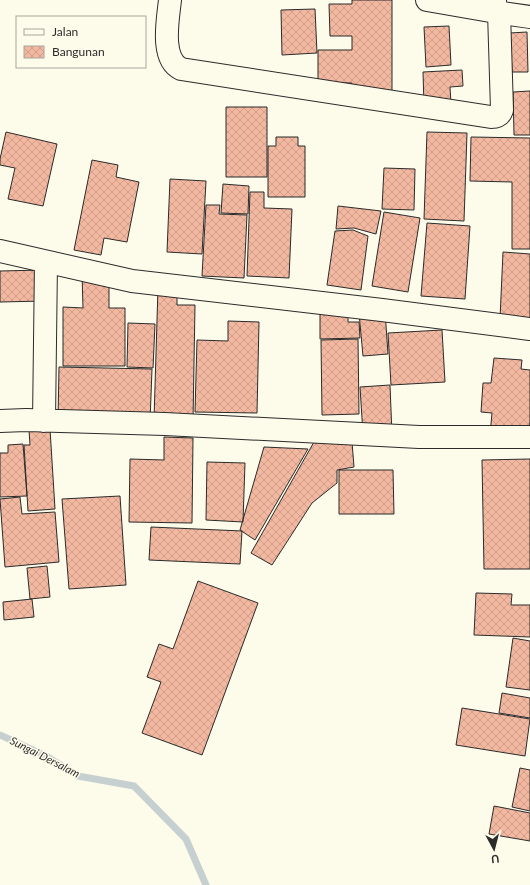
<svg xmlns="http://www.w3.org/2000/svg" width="530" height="885" viewBox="0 0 530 885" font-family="Lato,sans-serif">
<defs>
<pattern id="building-cross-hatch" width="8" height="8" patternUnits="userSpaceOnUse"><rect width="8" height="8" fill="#f2b8a0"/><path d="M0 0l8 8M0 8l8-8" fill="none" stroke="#d09e8a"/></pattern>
</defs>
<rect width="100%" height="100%" fill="#fdfbea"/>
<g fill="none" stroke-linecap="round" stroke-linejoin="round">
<!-- stream -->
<path stroke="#c7d0d0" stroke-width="7" d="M0,735l46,21 32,20 56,10 52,53 20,46"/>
</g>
<!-- building -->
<path fill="url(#building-cross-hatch)" stroke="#2b2b2b" d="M352,0h40v95l-40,-1v-11h-34v-33h34v-14h-22l-1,-32h23z
M315,9l2,44 -35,2 -1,-45z
M449,26l2,39 -25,2 -2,-40z
M527,32l1,40h-16l-2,-39z
M462,70l1,16 -13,1 1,17 -27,1 -1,-33z
M530,91v44h-16l-1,-43z
M226,107h41v70h-41z
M6,132l51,12 -14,62 -35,-7 7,-31 -15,-3v-6z
M427,132l40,1 -3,88 -40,-2z
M276,137h22v9h7v51h-37v-51h8z
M471,137l59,1v111h-18v-67l-42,-1z
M92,160l26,5 -2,12 23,5 -12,60 -23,-4 -3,17 -27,-5z
M384,168l31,1 -1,41 -32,-1z
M170,179l36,2 -4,73 -35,-2z
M223,184l26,2 -1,28 -27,-1z
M250,192h14v16l28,1 -3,69 -42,-2z
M206,205h14l-1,9 28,1 -3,63 -42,-2z
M338,206l43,5 -5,23 -22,-6 -18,1z
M384,212l36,6 -12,74 -36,-6z
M427,223l43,3 -5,73 -44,-3z
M353,230l15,6 -7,54 -34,-5 8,-54z
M503,252l27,2v67l-30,-2z
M43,270l1,31 -44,1v-31z
M82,274l27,4v30h16v58h-62v-59l20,1z
M158,287l19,1v17h18l-2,116 -39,-1z
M320,309h28v13h11l1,16 -40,1z
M385,311l3,43 -25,2 -4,-43z
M228,321l31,1 -2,91 -62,-1 2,-72 31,1z
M128,323l27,1 -2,44 -26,-1z
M442,330l3,52 -54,3 -3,-52z
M358,339l1,75 -37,1 -1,-75z
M494,358l28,2 -1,9 9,1v50l-1,16 -39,-1 2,-22 -11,-1 2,-29h8z
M59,367l93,2 -2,53 -92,-3z
M390,385l2,50 -29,-1 -3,-47z
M50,429l5,80 -27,2 -4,-66h6l-1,-15z
M164,437l29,1 -1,85 -63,-1 1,-63 34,1z
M314,442h38l2,25 -17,3v13l-25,20 -40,62 -21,-12z
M23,444l4,52 -27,1v-44h8v-8z
M264,447l44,2 -53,91 -15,-10z
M530,459v110h-46l-2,-109z
M207,462l38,1 -2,59 -37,-2z
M339,470h54l1,44h-55z
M120,496l6,89 -57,4 -7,-90z
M20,497l2,17 33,-2 4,50 -54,5 -5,-68z
M151,527l91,4 -2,33 -91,-4z
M47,566l3,31 -20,2 -3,-31z
M198,581l60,22 -56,152 -60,-22 19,-51 -14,-5 12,-33 14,5z
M476,593l36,1 -1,11h19v32l-56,-2z
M32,599l2,18 -30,3 -1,-18z
M513,638l17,3v49l-24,-3z
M502,693l28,5v20l-31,-5z
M462,708l68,11 -5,37 -69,-11z
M520,768l10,2v41l-18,-4z
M494,806l36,7v28l-41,-7z"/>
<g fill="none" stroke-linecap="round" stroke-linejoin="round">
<!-- minor casing -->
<g stroke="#2b2b2b" stroke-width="24">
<path id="minor" d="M170,0c-2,19 -10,59 11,69l310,48c6,0 9,-1 11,-7l-3,-98
M427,0l69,12
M495,1l1,11 34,5
M0,251l132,30 250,29 148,19
M0,421l26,-1 139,4 254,13h111
M44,421l2,-159"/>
</g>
<!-- minor -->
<use href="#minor" stroke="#fdfbea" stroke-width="22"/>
</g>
<g text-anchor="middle" stroke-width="3" stroke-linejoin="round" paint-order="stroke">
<!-- water labels -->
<g font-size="11" font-style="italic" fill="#2b2b2b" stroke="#fdfbea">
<text transform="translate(45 757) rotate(27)" y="4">Sungai Dersalam</text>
</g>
</g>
<!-- legend -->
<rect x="16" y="16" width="130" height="52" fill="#fdfbea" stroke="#a9a89e"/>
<rect x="24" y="29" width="20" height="6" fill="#fdfbea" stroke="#a9a89e"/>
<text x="52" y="36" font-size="12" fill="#2b2b2b">Jalan</text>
<rect x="24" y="46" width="20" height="12" fill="url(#building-cross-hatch)" stroke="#a9a89e"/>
<text x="52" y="56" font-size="12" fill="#2b2b2b">Bangunan</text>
<!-- north arrow -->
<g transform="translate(494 849) rotate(173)" stroke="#fdfbea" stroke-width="3" paint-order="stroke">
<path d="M0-3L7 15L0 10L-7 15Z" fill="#2b2b2b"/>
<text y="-6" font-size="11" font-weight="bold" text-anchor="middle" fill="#2b2b2b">U</text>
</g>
</svg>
